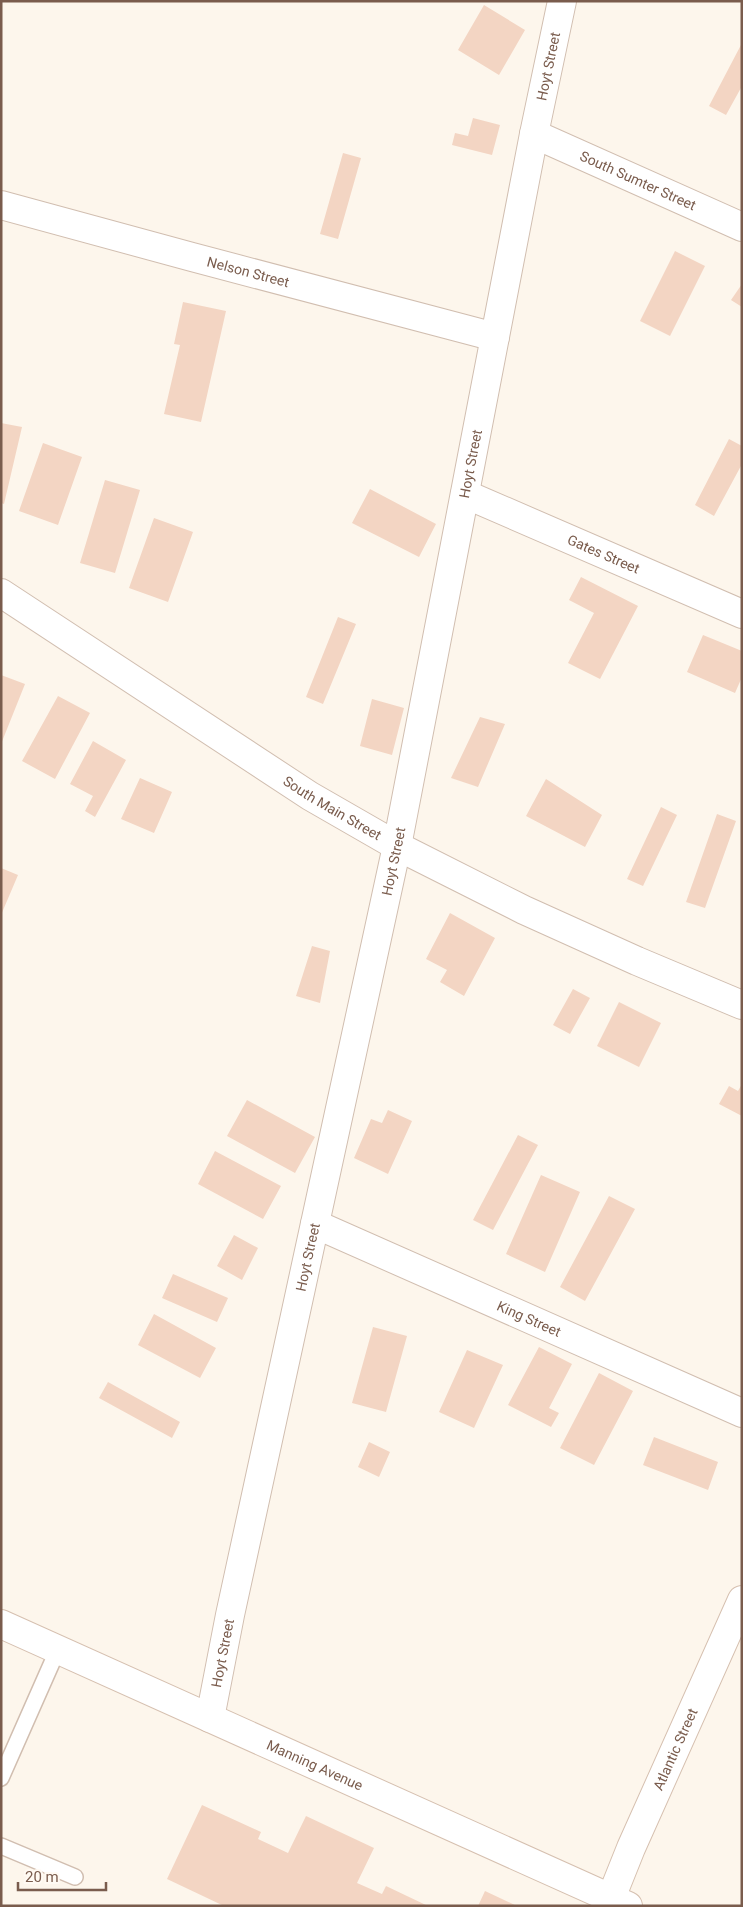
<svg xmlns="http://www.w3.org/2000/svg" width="743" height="1907" viewBox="0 0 743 1907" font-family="Roboto,sans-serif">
<rect width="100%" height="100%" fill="#fdf6ec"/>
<!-- building -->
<path fill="#f3d5c3" d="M484,5l41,25 -26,45 -41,-25z
M742,43v43l-16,29 -17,-9z
M473,118l27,7 -8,30 -40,-10 3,-12 13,3z
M343,153l18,5 -23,81 -18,-5z
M675,251l30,15 -35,70 -30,-15z
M742,284v23l-11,-7z
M183,302l43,9 -25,111 -37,-8 16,-69 -6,-1z
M1,423l21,4 -18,77 -3,-1z
M729,439l13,7v18l-28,52 -19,-11z
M43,443l39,14 -24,68 -39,-14z
M105,480l35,10 -25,83 -35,-10z
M370,489l66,35 -17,33 -67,-34z
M154,518l39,14 -25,70 -39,-14z
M581,577l57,29 -38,73 -32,-16 26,-50 -25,-13z
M338,617l18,7 -33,80 -17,-7z
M703,635l39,16v26l-7,16 -48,-21z
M1,675l24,9 -24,60z
M58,696l32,17 -35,66 -33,-18z
M372,699l32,9 -12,47 -32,-9z
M480,717l25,7 -27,63 -27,-9z
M93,741l33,19 -31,57 -10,-6 8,-15 -23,-12z
M140,778l32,14 -18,41 -33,-14z
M546,779l56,36 -17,32 -59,-31z
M661,807l16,8 -34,71 -16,-7z
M717,814l19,7 -31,87 -19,-6z
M1,868l17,7 -17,40z
M450,913l45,25 -31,58 -24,-14 7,-12 -21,-11z
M312,946l18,5 -10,52 -24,-7z
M573,989l17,9 -20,36 -17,-9z
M619,1002l42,21 -22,44 -42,-21z
M742,1084v32l-23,-12 10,-18 9,5z
M247,1100l68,37 -20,36 -68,-37z
M388,1110l24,11 -24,53 -34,-16 17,-39 11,4z
M518,1135l20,10 -45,85 -20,-10z
M215,1151l66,35 -18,33 -65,-35z
M541,1175l39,17 -35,80 -39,-18z
M609,1196l26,13 -50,92 -25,-14z
M234,1235l24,13 -16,32 -25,-14z
M173,1274l55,24 -11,24 -55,-24z
M154,1314l62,34 -16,30 -62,-33z
M373,1327l34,9 -21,76 -34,-9z
M539,1347l33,17 -23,44 10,5 -8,14 -43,-22z
M467,1350l36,15 -29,63 -35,-16z
M599,1373l34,18 -39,74 -34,-17z
M108,1382l72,40 -8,16 -73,-40z
M654,1437l64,25 -10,28 -65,-25z
M369,1442l21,10 -11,25 -21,-10z
M202,1805l59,27 -3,7 30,14 18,-37 68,32 -17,35 25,11 4,-8 42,20h-204l-57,-27z
M485,1891l32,15h-39z"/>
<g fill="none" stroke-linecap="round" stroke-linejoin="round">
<!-- lane casing -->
<g stroke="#d1beb0" stroke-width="18">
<path id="lane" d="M1,1778l57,-129
M1,1846l74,31"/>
</g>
<!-- street casing -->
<g stroke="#d1beb0" stroke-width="30">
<g id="street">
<path id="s1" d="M534,134l208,93"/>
<path id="s2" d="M1,205l191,52 303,80"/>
<path id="s3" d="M465,494l277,120"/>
<path id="s4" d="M1,593l309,203 87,50 127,64 113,51 105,44"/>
<path id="s5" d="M315,1224l427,189"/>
<path id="s6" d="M210,1718l20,-103 167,-769 137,-712 28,-133"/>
</g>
</g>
<!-- secondary casing -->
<g stroke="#d6c0b0" stroke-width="30">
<g id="secondary">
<path id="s7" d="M1,1624l627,282"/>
<path id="s8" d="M611,1898l20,-50 111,-248"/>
</g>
</g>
<!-- lane -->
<use href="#lane" stroke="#fff" stroke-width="15"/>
<!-- street -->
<use href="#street" stroke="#fff" stroke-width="28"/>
<!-- secondary -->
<use href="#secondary" stroke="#fff" stroke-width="28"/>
</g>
<g text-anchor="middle" stroke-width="4" stroke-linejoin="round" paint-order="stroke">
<!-- street labels -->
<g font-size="14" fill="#7a5c4d" stroke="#fffaf3">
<text dy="5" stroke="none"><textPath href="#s6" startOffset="1686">Hoyt Street</textPath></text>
<text dy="5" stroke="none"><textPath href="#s1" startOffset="114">South Sumter Street</textPath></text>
<text dy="5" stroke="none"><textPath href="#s2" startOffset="256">Nelson Street</textPath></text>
<text dy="5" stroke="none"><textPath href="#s6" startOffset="1281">Hoyt Street</textPath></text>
<text dy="5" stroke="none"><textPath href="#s3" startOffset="151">Gates Street</textPath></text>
<text dy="5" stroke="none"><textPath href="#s4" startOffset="395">South Main Street</textPath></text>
<text dy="5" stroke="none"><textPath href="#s6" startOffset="876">Hoyt Street</textPath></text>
<text dy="5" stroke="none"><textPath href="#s6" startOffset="471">Hoyt Street</textPath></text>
<text dy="5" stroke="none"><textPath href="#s5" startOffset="234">King Street</textPath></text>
<text dy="5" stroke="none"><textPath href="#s6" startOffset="66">Hoyt Street</textPath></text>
<text dy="5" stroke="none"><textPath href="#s8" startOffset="162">Atlantic Street</textPath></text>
<text dy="5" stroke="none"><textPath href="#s7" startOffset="344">Manning Avenue</textPath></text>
</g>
</g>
<!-- border -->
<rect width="743" height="1907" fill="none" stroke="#7a5c4d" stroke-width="5"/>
<!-- scale -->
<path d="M18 1882v8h88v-8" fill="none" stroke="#7a5c4d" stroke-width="2.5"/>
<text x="25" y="1882" font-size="15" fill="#7a5c4d" stroke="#fffaf3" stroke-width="4" paint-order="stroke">20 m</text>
</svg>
